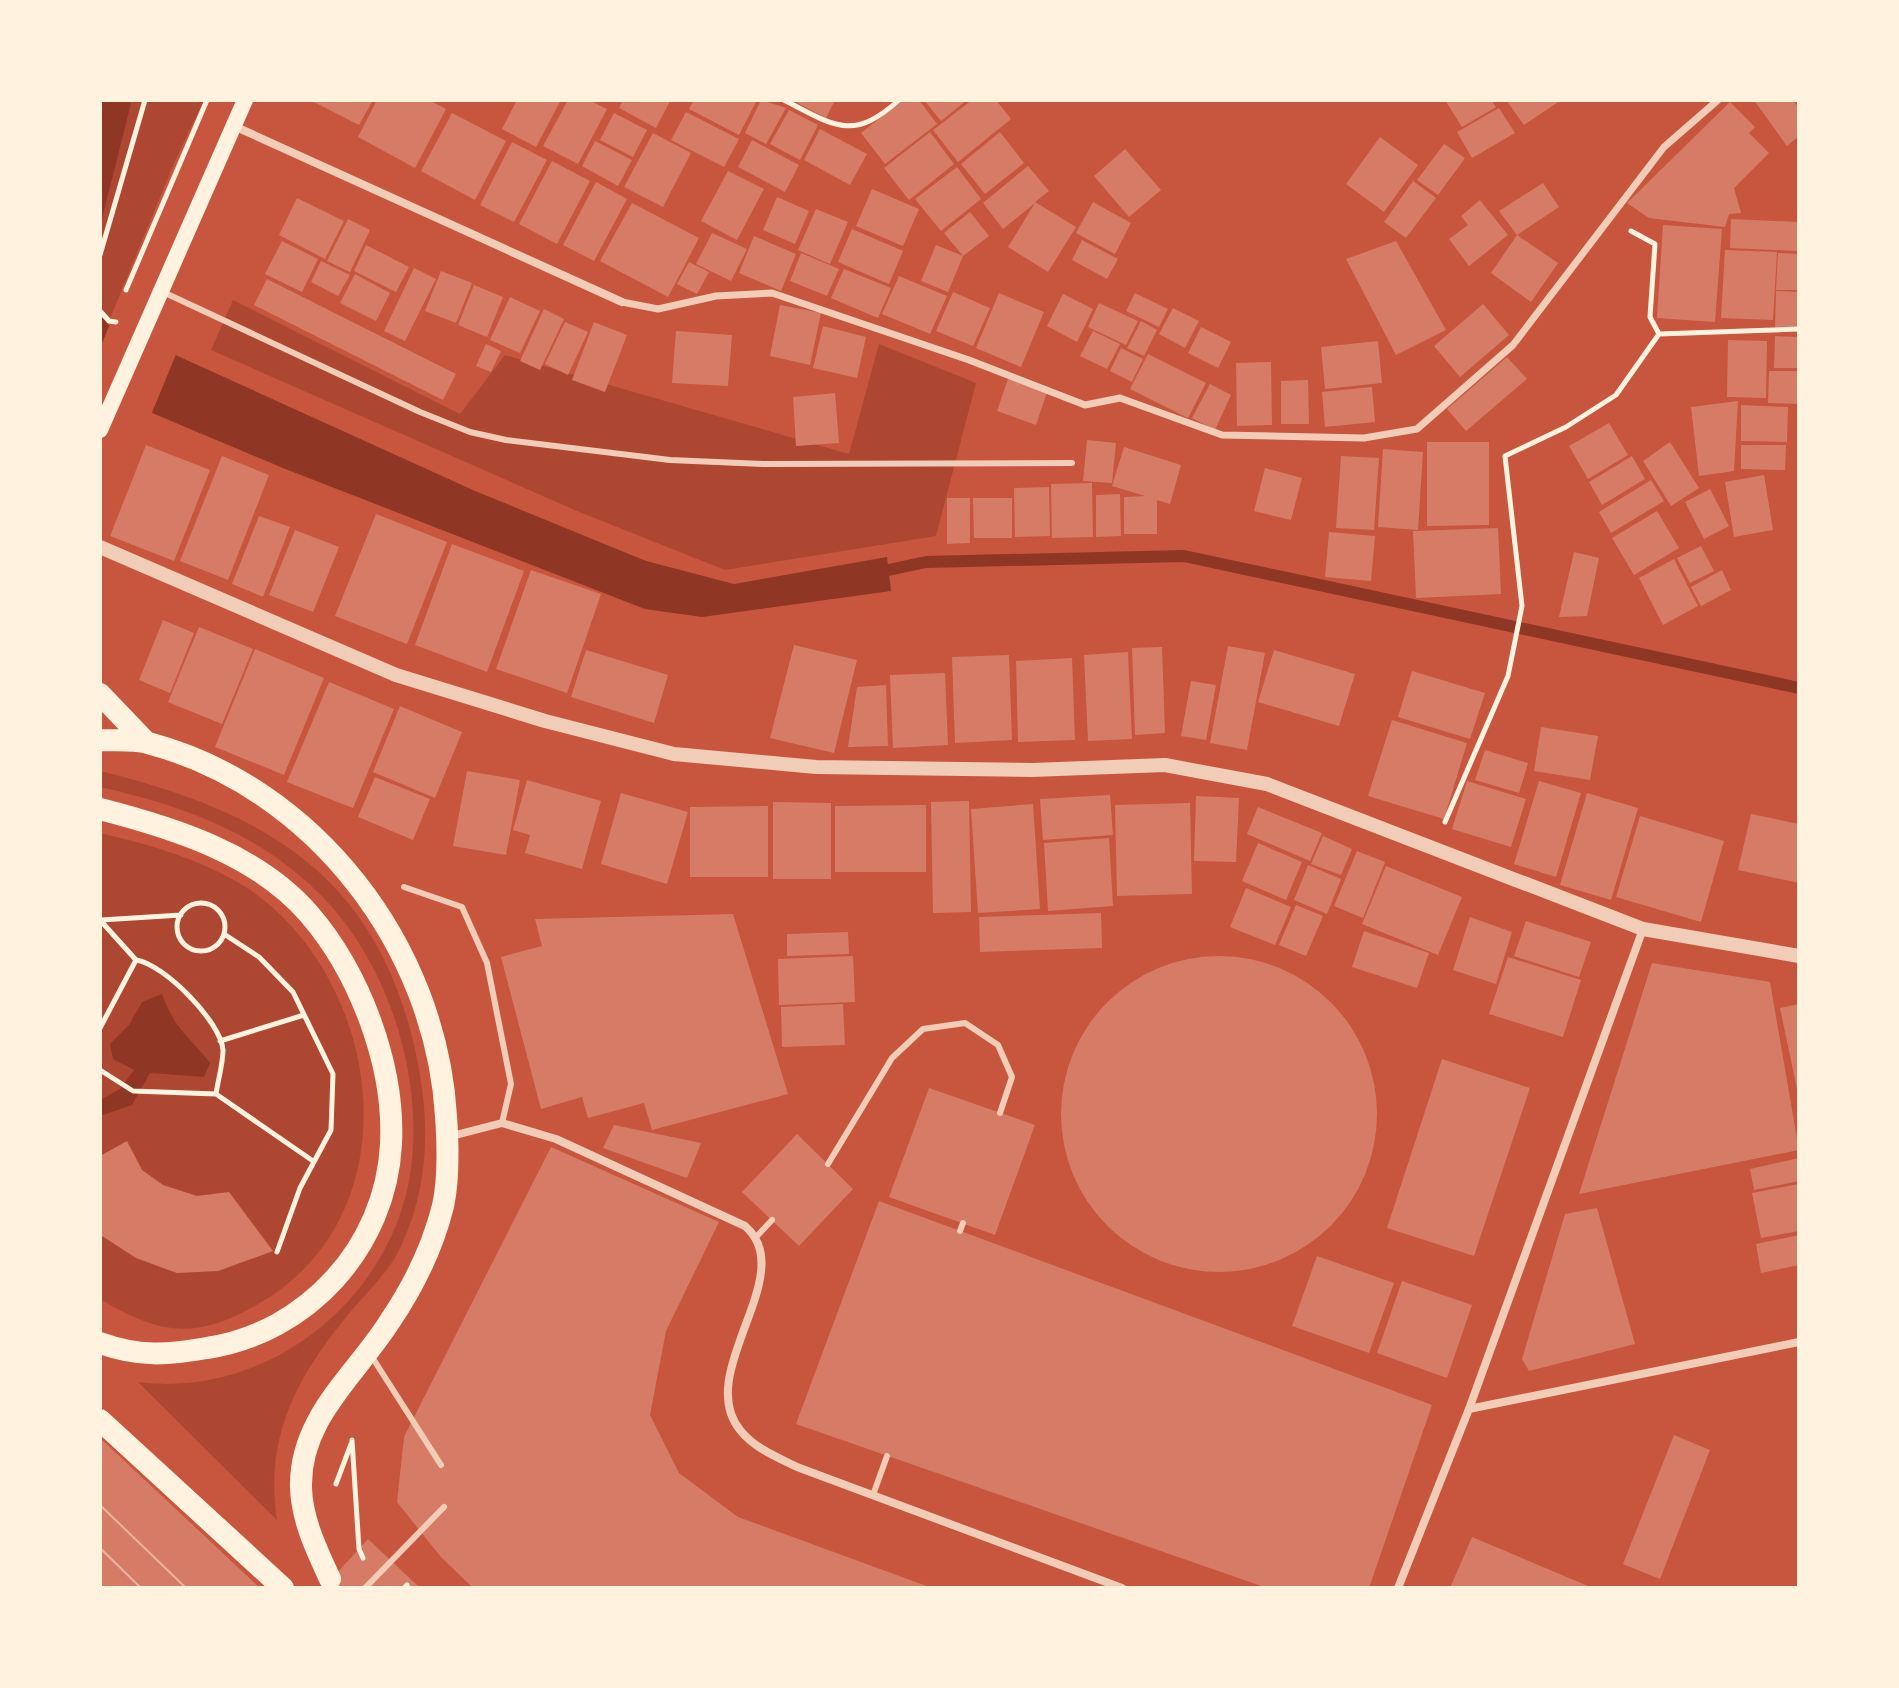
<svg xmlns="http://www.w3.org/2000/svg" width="1899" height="1688" viewBox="0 0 1899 1688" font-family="Figtree,sans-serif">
<rect width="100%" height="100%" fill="#c8553d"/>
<!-- green -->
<path fill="#ae4732" d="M132,100h72l-29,61 -66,160 -9,-10v-84z
M233,300l227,114 45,-59 344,99 30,-110 97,39 -40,153 -211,34 -148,-59 -366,-161z
M100,771c167,41 278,105 316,283 14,65 14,128 -14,190 -11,26 -33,46 -51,67 -53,64 -87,124 -74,209l-139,-138c130,17 255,-83 273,-213 13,-100 -27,-220 -104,-287 -59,-53 -131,-78 -207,-95z
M100,833c57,13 128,34 172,74 116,103 133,314 -14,397 -62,36 -98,31 -158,-5z"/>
<!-- water -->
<path fill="#8f3625" d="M100,100h32l-32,127z
M100,311l9,10 -2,3 368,167 171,70 88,23 153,-27 4,34 -189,26 -57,-8 -362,-141 -183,-77z
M162,994c14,38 26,40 48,69l-6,14 -54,-4 -18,32 -32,11v-16l20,-11 14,-19 -21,-11 -3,-15 19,-19 13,-23z"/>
<!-- pier -->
<path fill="#c8553d" d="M110,324l67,28 -26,63 -51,-20v-47z"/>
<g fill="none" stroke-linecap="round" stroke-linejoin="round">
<!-- stream -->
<path stroke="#8f3625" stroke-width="12" d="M874,573l52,-11 258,-6 615,132"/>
</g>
<!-- building -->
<path fill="#d67c66" d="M310,100h63l-14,25z
M377,100h52l17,9 -31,59 -57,-31z
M517,100h44l-25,47 -34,-18z
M568,100h21l18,9 -29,55 -35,-18z
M623,100h44l3,1 -14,27 -37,-20z
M694,100h63l-18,35 -50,-26z
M761,100l25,8 -20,36 -21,-11z
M792,100h43l-9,18z
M903,100h16l18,24 -52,40 -24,-31z
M924,100h43l-26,21z
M972,100h24l15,19 -53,43 -25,-32z
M1445,100h46l5,7 -34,20z
M1506,100h55l-37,25z
M1754,100h39l6,8v28l-12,10z
M1730,102l25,25 -6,6 20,20 -35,35 7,25 -12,1 -4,13 -76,-9 -22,-15z
M1499,108l16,25 -43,25 -15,-26z
M789,110l29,15 -18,35 -30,-16z
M686,112l53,27 -15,28 -53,-27z
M452,113l54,28 -31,59 -54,-29z
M614,113l33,17 -14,27 -33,-17z
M820,129l47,25 -17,31 -46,-25z
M930,132l24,32 -45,36 -25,-32z
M1000,132l24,31 -39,31 -24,-30z
M653,133l38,20 -28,54 -39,-20z
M1380,137l38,28 -34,47 -38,-28z
M752,140l47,25 -14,27 -47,-25z
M595,141l37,19 -14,26 -36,-20z
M512,142l35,18 -33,62 -34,-17z
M1444,144l21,14 -27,37 -21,-15z
M1125,149l36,41 -32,27 -35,-41z
M552,161l38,20 -33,63 -38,-20z
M1028,166l21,25 -14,11 41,25 -28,45 -40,-25 27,-44 -32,26 -20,-26z
M957,167l24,32 -40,32 -26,-32z
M728,171l36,18 -27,51 -36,-19z
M1413,181l23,17 -30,40 -22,-16z
M596,182l31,17 -33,62 -31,-16z
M1543,183l16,24 -42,28 41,28 -27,39 -40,-29 26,-38 -18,-24z
M872,189l47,20 -16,37 -47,-20z
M777,197l32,14 -14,33 -32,-14z
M297,198l47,23 -19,38 -46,-24z
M1480,200l28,35 -39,31 -20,-27 19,-14 -7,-9z
M1093,202l38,21 -16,31 -39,-21z
M632,203l67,35 -31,59 -68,-36z
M816,209l32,13 -18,42 -32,-14z
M970,212l19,24 -26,20 -19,-23z
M348,219l22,11 -20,42 -23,-11z
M1731,219l68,3 -1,29 -68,-3z
M1663,225l59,4 -7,93 -58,-4z
M852,229l51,22 -14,33 -51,-22z
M712,233l35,16 -16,32 -35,-17z
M754,236l42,18 -15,37 -42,-18z
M1082,240l36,19 -11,20 -35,-19z
M282,241l36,18 -16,33 -37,-18z
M1396,241l50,89 -50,25 -50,-96z
M366,245l43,22 -13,25 -42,-21z
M936,245l27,11 -15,36 -27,-11z
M1725,250l52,2 -4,68 -52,-2z
M801,253l38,16 -12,27 -37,-15z
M1778,253l21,1v36h-23z
M321,261l29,14 -12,21 -27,-14z
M689,262l20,10 -12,22 -20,-10z
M414,268l22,11 -31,62 -21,-10z
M844,269l47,19 -13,30 -47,-20z
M441,271l31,12 -16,40 -31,-12z
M355,274l35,19 -14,28 -36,-18z
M899,276l48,20 -17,38 -48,-20z
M267,279l189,95 -13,26 -189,-95z
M474,285l29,12 -16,40 -29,-12z
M1776,291l23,1v35h-24z
M953,292l37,16 -17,38 -37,-15z
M999,293l45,19 -23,55 -45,-19z
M1135,293l33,16 -9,18 -33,-16z
M1063,294l30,15 -16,33 -30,-16z
M510,297l30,14 -20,42 -30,-13z
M1099,303l39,18 -12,24 -38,-18z
M1483,304l26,31 -49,42 -26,-31z
M780,305l41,8 -11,52 -40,-9z
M1173,308l26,13 -14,27 -26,-14z
M544,309l20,10 -24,51 -20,-9z
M1141,321l16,9 -13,26 -17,-8z
M565,322l23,10 -20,43 -23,-11z
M594,322l33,13 -22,57 -33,-12z
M823,326l43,11 -9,41 -44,-10z
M1201,327l30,15 -13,26 -30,-15z
M676,331l56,4 -4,51 -56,-3z
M1093,331l27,13 -13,25 -27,-13z
M1775,336l24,1v31h-25z
M1728,340l39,1 -1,57 -39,-1z
M1378,341l4,42 -57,6 -4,-42z
M486,344l15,7 -10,21 -15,-6z
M1121,348l22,11 -11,23 -22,-11z
M1148,354l58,29 -18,35 -58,-29z
M1507,357l20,22 -61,52 -19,-22z
M1271,362l1,63 -35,1 -1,-63z
M1769,371h30v33l-31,-1z
M1008,379l39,13 -11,33 -39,-14z
M1308,380l1,44h-28v-43z
M1210,384l21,11 -16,35 -23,-12z
M1372,387l3,35 -50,5 -3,-35z
M835,393l4,50 -43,3 -3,-49z
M1738,401l-4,70 -35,5 -8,-69z
M1741,405l47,2 -1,35 -46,-1z
M1609,423l19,32 -40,24 -19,-33z
M1087,440l29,3 -4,40 -29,-2z
M1427,442h62v83l-62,1z
M1670,442l29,46 -28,18 -28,-45z
M146,445l64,25 -36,91 -64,-25z
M1741,445h45l-1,25 -44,-1z
M1124,447l57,18 -11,39 -13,-4v34h-33v-37l21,-1 -33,-10z
M1383,449l40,3 -5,78 -40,-3z
M222,456l47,19 -41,105 -48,-19z
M1341,456l38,2 -5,72 -38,-2z
M1632,456l13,23 -43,26 -13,-23z
M1265,468l37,10 -11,42 -37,-9z
M1764,475l9,55 -39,7 -9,-55z
M1651,480l13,21 -53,32 -12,-21z
M1092,483l1,54 -41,1 -1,-54z
M1049,487l1,49 -35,1 -1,-49z
M1710,489l19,37 -25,13 -19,-37z
M1120,494l1,42 -25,1v-42z
M947,498h23v45l-23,1z
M973,498h39v40h-38z
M1657,511l22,37 -45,27 -22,-37z
M376,514l71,28 -40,102 -72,-28z
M259,516l31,11 -27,70 -31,-13z
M1498,528l3,66 -85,4 -3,-67z
M295,530l44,17 -26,65 -44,-17z
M1329,532l46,4 -4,45 -46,-4z
M452,544l72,27 -37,101 -72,-27z
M1701,546l13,25 -24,12 -13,-25z
M1574,552l25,6 -12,58 -28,1z
M1674,559l24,47 -35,19 -24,-47z
M531,570l70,24 -34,99 -71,-24z
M1722,570l9,20 -30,16 -10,-19z
M163,620l31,13 -24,60 -31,-13z
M199,627l54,22 -31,75 -54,-22z
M794,645l63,15 -23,93 -64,-15z
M1228,646l37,7 -18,97 -37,-7z
M1162,647l3,86 -30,2 -3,-87z
M255,649l69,29 -40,97 -69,-28z
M586,650l82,25 -14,48 -83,-26z
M1274,650l81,24 -16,52 -81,-24z
M1128,652l4,87 -44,2 -4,-86z
M1009,655l3,85 -57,3 -3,-86z
M1072,658l3,82 -57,2 -2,-81z
M1412,671l73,22 -15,46 -72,-22z
M945,673l3,72 -55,3 -3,-73z
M1191,681l25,4 -10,55 -25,-4z
M329,682l65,27 -41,99 -66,-26z
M886,685l2,61 -40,1 9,-60z
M400,706l62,26 -27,66 -62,-26z
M1392,720l75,23 -23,76 -76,-23z
M1541,727l57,9 -8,44 -56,-9z
M1485,750l43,13 -9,30 -44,-13z
M467,771l53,9 -14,75 -53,-9z
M375,777l55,22 -17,41 -55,-23z
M527,780l74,21 -19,68 -57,-16 5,-18 -17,-5z
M1467,781l59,18 -15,48 -59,-18z
M1539,781l42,12 -25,84 -42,-13z
M621,793l67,19 -21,72 -66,-20z
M1587,793l51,15 -27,92 -51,-15z
M1110,795l3,40 -70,5 -3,-41z
M1196,796l43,2 -3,64 -42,-1z
M969,801l2,111 -38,1 -2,-111z
M773,802l58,1v76h-58z
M1190,803l2,91 -75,2 -2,-91z
M1033,804l7,105 -62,4 -7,-104z
M926,805v67h-91v-66z
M768,806v71h-78v-70z
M1258,807l64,26 -12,28 -63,-27z
M1751,814l48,10v59l-61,-13z
M1640,816l84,25 -23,81 -85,-25z
M1323,836l29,13 -11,26 -30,-11z
M1109,838l4,68 -65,5 -4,-68z
M1258,843l44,19 -16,38 -44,-19z
M1357,851l28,11 -22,56 -29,-12z
M1308,865l33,14 -14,35 -33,-14z
M1386,866l76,31 -24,58 -76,-31z
M1246,888l45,19 -16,38 -45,-18z
M1296,905l27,11 -17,40 -27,-11z
M1101,913l1,35 -122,4 -1,-35z
M733,914l55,180 -136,36 -8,-27 -56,15 -6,-21 -41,12 -40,-152 41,-11 -7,-27z
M1470,917l42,15 -16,52 -43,-14z
M1526,921l65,21 -12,35 -65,-21z
M1364,931l65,22 -12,35 -65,-21z
M848,932l1,22 -62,2v-22z
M1061 1114a158 158 0 1 1 316 0a158 158 0 1 1-316 0Z
M853,956l2,46 -76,3 -1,-46z
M1508,957l73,23 -18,57 -74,-23z
M1652,963l118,19 29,168 -220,44z
M843,1004l2,41 -63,2 -1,-40z
M1799,1004v90h-1l-18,-86z
M1442,1059l88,29 -56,168 -87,-28z
M929,1088l106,37 -40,110 -106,-38z
M614,1125l87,18 -14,35 -84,-30z
M797,1134l56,55 -54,57 -57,-54z
M127,1141l15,29 21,15 34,11 32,-4 44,59 -55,20 -41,2 -41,-15 -34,-22 -2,-80z
M551,1147l168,75 -53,109 -16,84 29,58 59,44 194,71h-459l-32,-31 -44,-55 7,-65z
M1799,1158v23l-45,9 -4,-21z
M1799,1184v47l-38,7 -9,-45z
M879,1201l553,204 -63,183h-102l-471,-164z
M1597,1208l38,136 -106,27 -7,-12 43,-145z
M1799,1235v30l-38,8 -5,-29z
M1317,1256l77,27 -25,70 -77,-27z
M1402,1281l70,24 -25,73 -70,-25z
M1674,1435l36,15 -50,129 -37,-15z
M100,1438l160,150h-160z
M1472,1537l121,51h-143z
M368,1539l52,49h-97z"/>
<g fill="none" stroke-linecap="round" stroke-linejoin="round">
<!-- path -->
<path stroke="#fff3e0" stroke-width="5" d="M784,100c51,26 68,42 115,0
M100,255l45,-155
M126,290l81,-190
M100,311l9,10 7,1
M1659,334l140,-5
M1445,822l63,-146 14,-70 -17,-150 61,-29 50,-32 43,-61 -9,-17 5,-73 -24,-13
M177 927a24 24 0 1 1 48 0a24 24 0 1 1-48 0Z
M100,920l36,40c28,4 85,62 87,90 0,14 -5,30 -7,44l-83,-3 -33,-21
M101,920l80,-5
M224,934l35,23 34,35 40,82 -2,56 -31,58 -23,64
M100,1028l36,-68
M220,1041l84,-26
M216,1094l97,67
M352,1440l7,109 4,9
M336,1484l15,-40
M404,1588l3,-3"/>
<!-- service -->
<path stroke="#f1ccb7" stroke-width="6" d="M163,292l257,120 50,20 36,8 164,20 93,4 309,-1
M404,887l58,20 25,56 24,121 -9,39
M828,1164l64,-106 31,-29 42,-6 33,22 14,32 -12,36
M960,1231l3,-8
M757,1236l15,-16
M372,1357l69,108
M873,1495l14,-39
M365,1588l79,-81"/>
<!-- pedestrian -->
<path stroke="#f1ccb7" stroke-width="7" d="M622,302l36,7 58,-13 56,-3 197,67 116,45 35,-7 102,37 142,3 53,-9 96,-84 151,-198 54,-47"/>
<!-- minor -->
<path stroke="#f1ccb7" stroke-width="8" d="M234,126l388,176
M448,1137l54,-14 54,16 189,87c56,48 -52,146 -5,204 14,18 37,27 57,37l325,121
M1469,1409l330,-67
M1398,1588l71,-179 174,-480"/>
<!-- tertiary -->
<path stroke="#f1ccb7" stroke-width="14" d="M100,547l296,128 149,46 129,33 142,13 216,3 133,-5 102,19 376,145 156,27"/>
<!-- secondary -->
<path stroke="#fff3e0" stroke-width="16" d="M100,430l145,-330"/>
<!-- trunk -->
<path stroke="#fff3e0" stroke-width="22" d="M100,694l46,48
M100,740c15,1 33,-1 48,3 167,44 288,204 298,373 2,28 3,63 -3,90 -10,40 -30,81 -53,115 -34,54 -91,97 -89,167 1,32 16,63 29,91
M100,809c74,19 157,45 209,105 51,59 86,152 82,230 -5,103 -84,189 -184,204 -40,7 -68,9 -107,-5
M100,1420l183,168"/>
<!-- tram -->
<path stroke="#e9b49f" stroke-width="2" d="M100,1505l86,83
M100,1548l41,40"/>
</g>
<!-- border -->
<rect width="1899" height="1688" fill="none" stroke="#fff3e0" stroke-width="204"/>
</svg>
